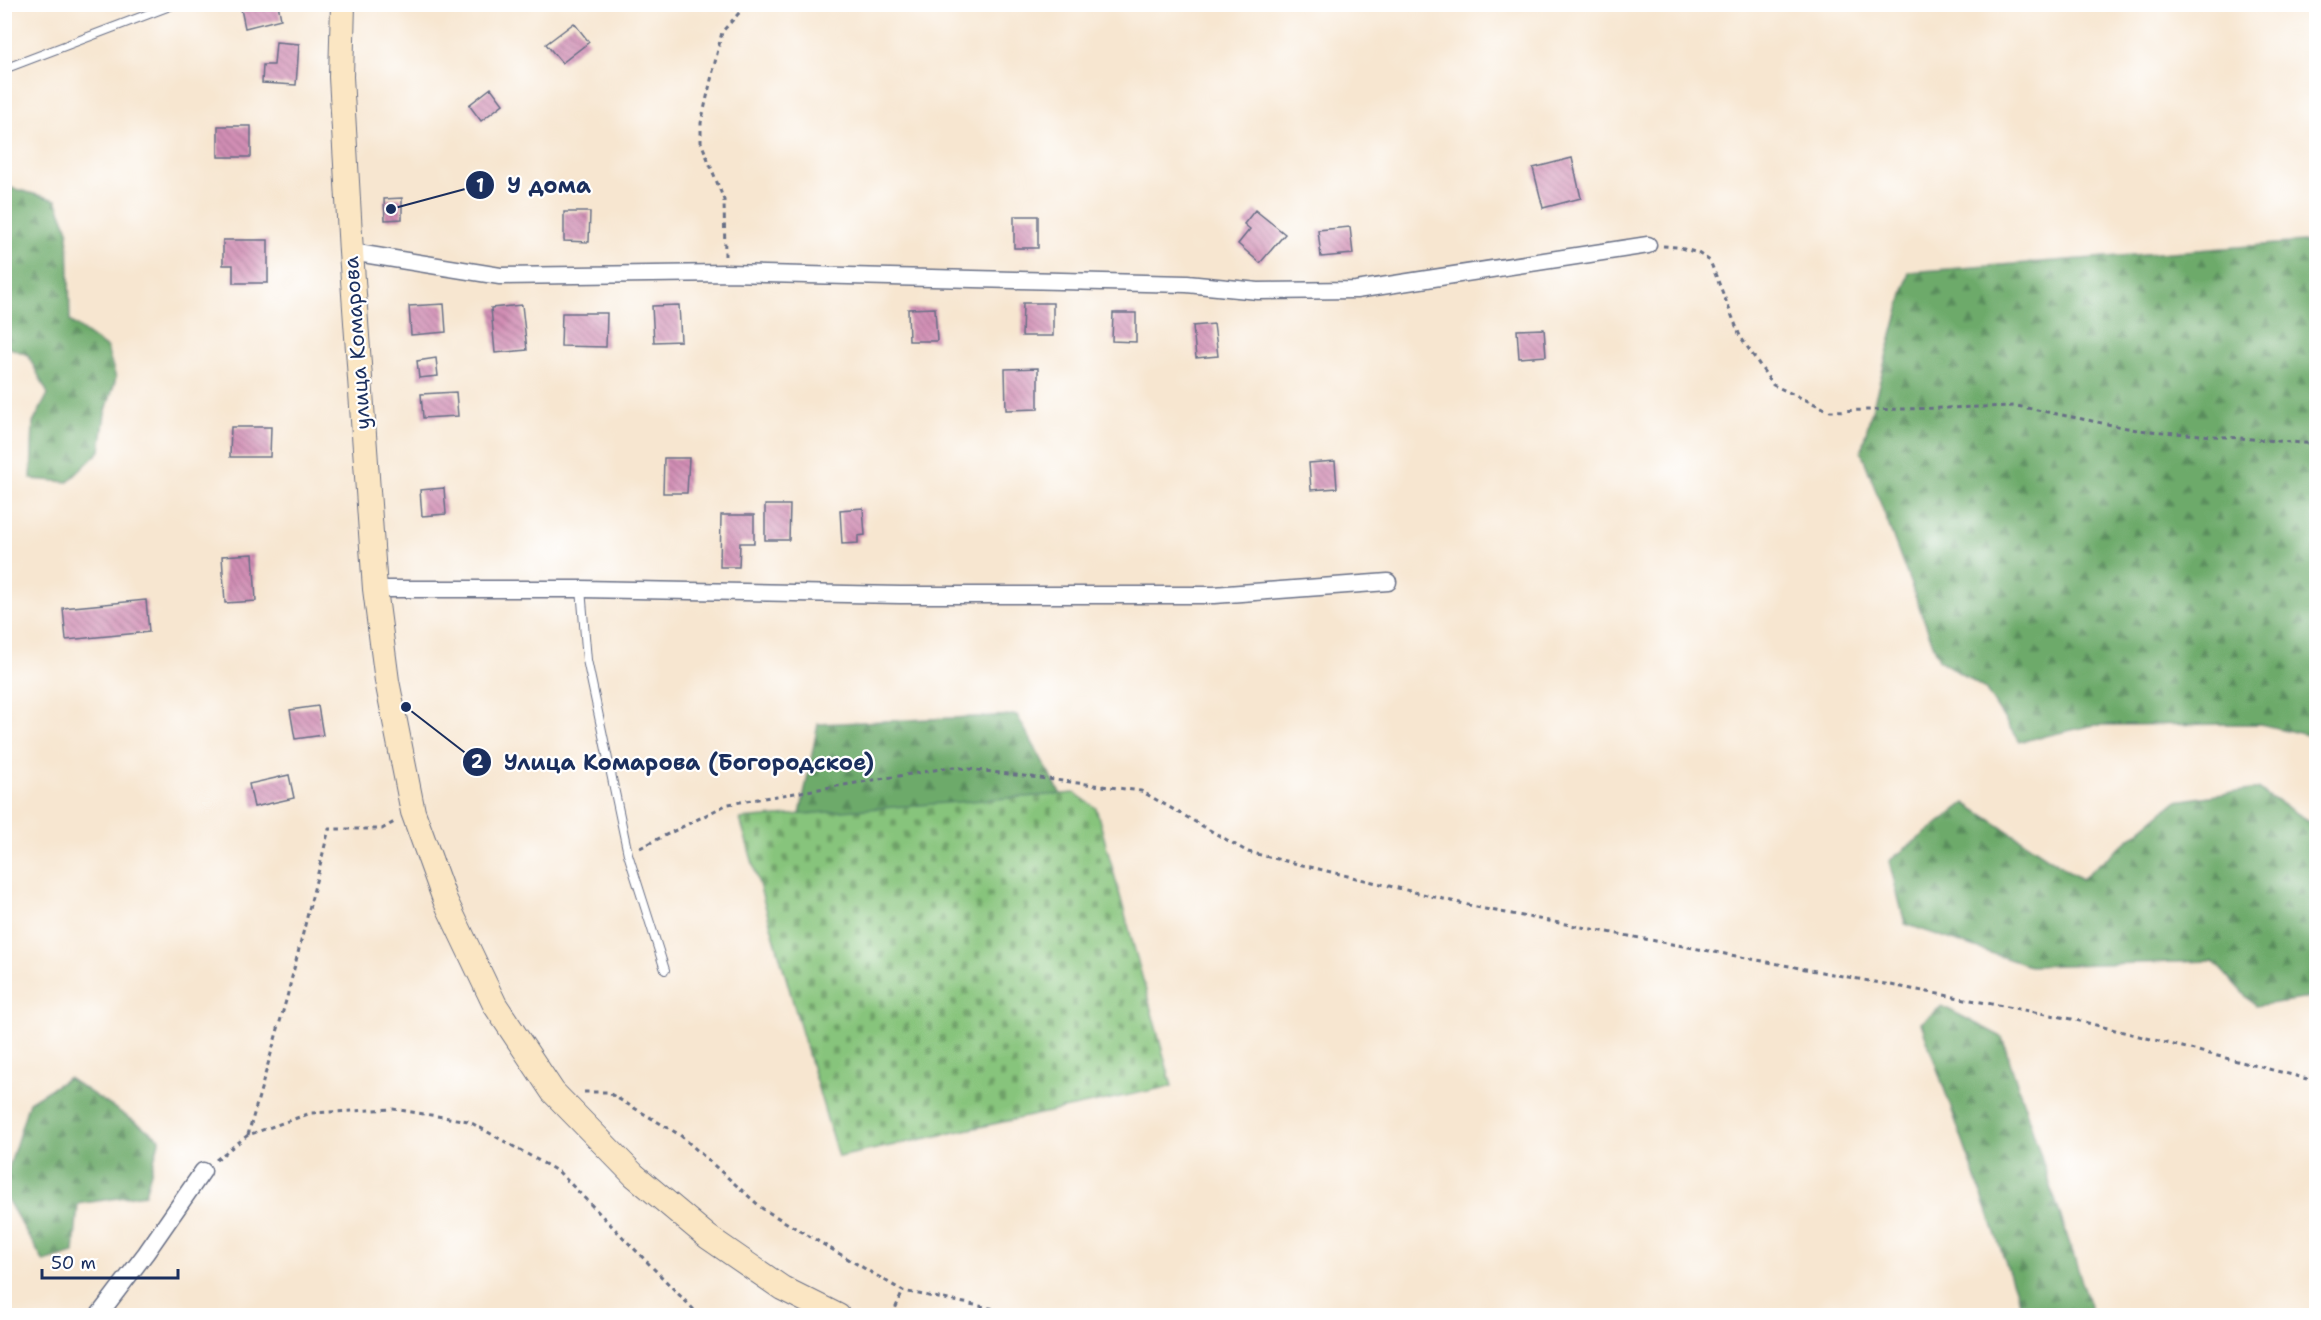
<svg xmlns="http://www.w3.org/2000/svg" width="2321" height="1320" viewBox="0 0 2321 1320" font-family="'Shantell Sans',sans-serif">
<defs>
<pattern id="forest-firs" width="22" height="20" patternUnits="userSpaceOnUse" patternTransform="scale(1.5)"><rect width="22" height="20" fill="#6daa6b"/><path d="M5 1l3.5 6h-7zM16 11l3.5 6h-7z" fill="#598b5b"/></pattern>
<pattern id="cemetery-stones" width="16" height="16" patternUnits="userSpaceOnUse" patternTransform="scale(1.5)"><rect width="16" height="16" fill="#87c47b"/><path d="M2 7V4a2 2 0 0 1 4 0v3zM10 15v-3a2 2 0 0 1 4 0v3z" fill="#6ea068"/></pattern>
<pattern id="building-back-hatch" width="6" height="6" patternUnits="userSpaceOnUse" patternTransform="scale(1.5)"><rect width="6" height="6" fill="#d18eb4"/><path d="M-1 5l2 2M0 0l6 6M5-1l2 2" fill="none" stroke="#a97496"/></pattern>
</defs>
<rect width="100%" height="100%" fill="#fff"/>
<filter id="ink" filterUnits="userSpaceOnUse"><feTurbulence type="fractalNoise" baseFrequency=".0167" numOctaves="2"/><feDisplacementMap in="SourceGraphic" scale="12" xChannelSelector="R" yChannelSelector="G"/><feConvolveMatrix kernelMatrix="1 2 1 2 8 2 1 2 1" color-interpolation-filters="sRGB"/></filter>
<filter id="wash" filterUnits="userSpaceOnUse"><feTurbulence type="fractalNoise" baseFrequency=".008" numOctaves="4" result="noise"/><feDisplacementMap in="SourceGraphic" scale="24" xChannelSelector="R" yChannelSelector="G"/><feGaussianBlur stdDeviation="1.35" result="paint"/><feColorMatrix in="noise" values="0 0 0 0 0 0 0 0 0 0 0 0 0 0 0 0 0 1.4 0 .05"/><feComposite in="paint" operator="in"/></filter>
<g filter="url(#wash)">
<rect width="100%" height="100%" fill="#f7e6d0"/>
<!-- forest -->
<path fill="url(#forest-firs)" stroke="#446c64" stroke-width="1.5" d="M4,186l52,14 12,30 2,91 37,27 9,30 -11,36 -5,37 -32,31 -37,-3 2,-56 15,-29 -20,-39 -23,-9z
M2316,241v496l-56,-13 -166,1 -75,17 -34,-53 -46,-29 -78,-209 48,-179z
M1017,715l68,123 -298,42 31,-156z
M2257,789l59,36v172l-61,9 -42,-45 -184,5 -124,-42 -16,-63 76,-58 116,76 95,-78z
M1942,1006l60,31 91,278h-69l-103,-292z
M68,1078l92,60 -15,56 -67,10 -4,49 -30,9 -39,-66v-16l24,-78z"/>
<!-- cemetery -->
<path fill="url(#cemetery-stones)" stroke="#517a6c" stroke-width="1.5" d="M1075,793l21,15 76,278 -334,71 -98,-338z"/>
<g id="blocks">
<!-- building -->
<path fill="url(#building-back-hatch)" d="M240,4h38l3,15 -36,9z
M574,23l15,19 -27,21 -16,-19z
M276,42l23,2 -3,41 -34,-2 1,-18h11z
M491,88l12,16 -22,17 -12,-16z
M218,126h33v31h-33z
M1572,158l9,40 -38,10 -10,-40z
M402,198v21l-17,1 -1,-21z
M1255,210l30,24 -25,29 -22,-19 12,-15 -6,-5z
M564,212h26l-1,30 -25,-1z
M1014,216h24v32h-24z
M1350,227l3,27 -32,3 -3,-27z
M223,240h45v43h-35v-18h-10z
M1023,303h30v33h-31z
M444,304l2,28 -35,3 -2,-29z
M522,305l5,45 -32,3 -4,-45z
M679,305l2,36 -27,1 -2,-36z
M935,308l2,33h-28l-1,-32z
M562,313h45l-1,34 -45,-1z
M1113,313h23v29l-24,-1z
M1214,324l4,32 -22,2 -3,-32z
M1544,329l2,27 -27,2 -2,-28z
M436,358l2,18 -19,2 -2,-17z
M1038,368v41l-32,1 -1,-41z
M456,392l2,24 -35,2 -2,-24z
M231,427h40l-1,30h-40z
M664,458h25l-2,35h-24z
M1335,461l2,27 -26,2 -2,-27z
M444,488l2,26 -24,2 -2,-26z
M765,505h25l-1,35h-24z
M863,508l2,27 -7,1v7l-16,1 -2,-34z
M721,515h33v28h-14l-1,24h-19z
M253,554l3,47 -31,2 -3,-47z
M146,600l3,32 -83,8 -3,-32z
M318,706l5,29 -28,4 -5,-29z
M289,775l5,23 -40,9 -5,-23z"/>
</g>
</g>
<g filter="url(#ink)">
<use href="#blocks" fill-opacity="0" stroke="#686f86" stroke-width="1.5"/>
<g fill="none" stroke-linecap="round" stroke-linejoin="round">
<!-- lane casing -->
<g stroke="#686f86" stroke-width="10">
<path id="lane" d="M4,69l171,-65
M581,589l6,71 41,194 37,116"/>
</g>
<!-- street casing -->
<g stroke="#686f86" stroke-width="19">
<path id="street" d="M351,252l149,24 226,-3 461,11 71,7 98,-1 292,-45
M375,589h206l319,6h314l174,-13
M98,1316l48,-63 57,-82"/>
</g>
<!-- secondary casing -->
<g stroke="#686f86" stroke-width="26">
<path id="secondary" d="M343,4l-2,73 10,175 24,337 12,92 26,131 32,88 50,105 58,87 81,83 74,62 74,51 56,28"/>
</g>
<!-- path -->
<path stroke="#686f86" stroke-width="3" stroke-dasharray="4.5 4.5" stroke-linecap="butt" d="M1663,246l14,1 21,6 12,8 30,75 33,49 57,26 187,-5 120,24 179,14
M725,256l-1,-56 -23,-58v-19l21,-91 25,-28
M640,848l88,-44 225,-37 188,24 107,61 237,57 587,110 244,62
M584,1092h23l73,43 83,74 140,82 128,25
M248,1135l39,-138 42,-168h53l14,-8
M216,1160l32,-25 63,-22 82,-4 75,12 91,51 141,144
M892,1316l11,-25"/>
<!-- lane -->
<use href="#lane" stroke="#fff" stroke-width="8"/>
<!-- street -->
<use href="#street" stroke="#fff" stroke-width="16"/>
<!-- secondary -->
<use href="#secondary" stroke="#fbe6c3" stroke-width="24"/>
</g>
</g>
<g text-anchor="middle" stroke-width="4.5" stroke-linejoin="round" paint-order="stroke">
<!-- street labels -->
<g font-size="21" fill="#1b2f5e" stroke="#fff">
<text transform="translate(357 343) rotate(-94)" y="7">улица Комарова</text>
</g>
</g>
<!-- callouts -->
<path fill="none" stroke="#1b2f5e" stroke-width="2" d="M391 209L480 185M406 707L477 762"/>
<g fill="#1b2f5e" stroke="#fff" stroke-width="2">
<circle cx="391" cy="209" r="6"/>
<circle cx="406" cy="707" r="6"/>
<circle cx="480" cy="185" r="15"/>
<circle cx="477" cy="762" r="15"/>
</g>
<g font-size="18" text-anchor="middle" font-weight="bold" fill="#fff">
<text x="480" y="192">1</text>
<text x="477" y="768">2</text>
</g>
<g font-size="22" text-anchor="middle" font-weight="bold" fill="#1b2f5e" stroke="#fff" stroke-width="4.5" stroke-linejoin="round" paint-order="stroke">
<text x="549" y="193">У дома</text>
<text x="689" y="770">Улица Комарова (Богородское)</text>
</g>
<!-- margin -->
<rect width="2321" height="1320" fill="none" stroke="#fff" stroke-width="24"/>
<!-- scale -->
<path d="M42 1269v9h136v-9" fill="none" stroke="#1b2f5e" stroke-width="3"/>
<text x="51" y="1269" font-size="18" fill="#1b2f5e" stroke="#ffffff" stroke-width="4.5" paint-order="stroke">50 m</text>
</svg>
